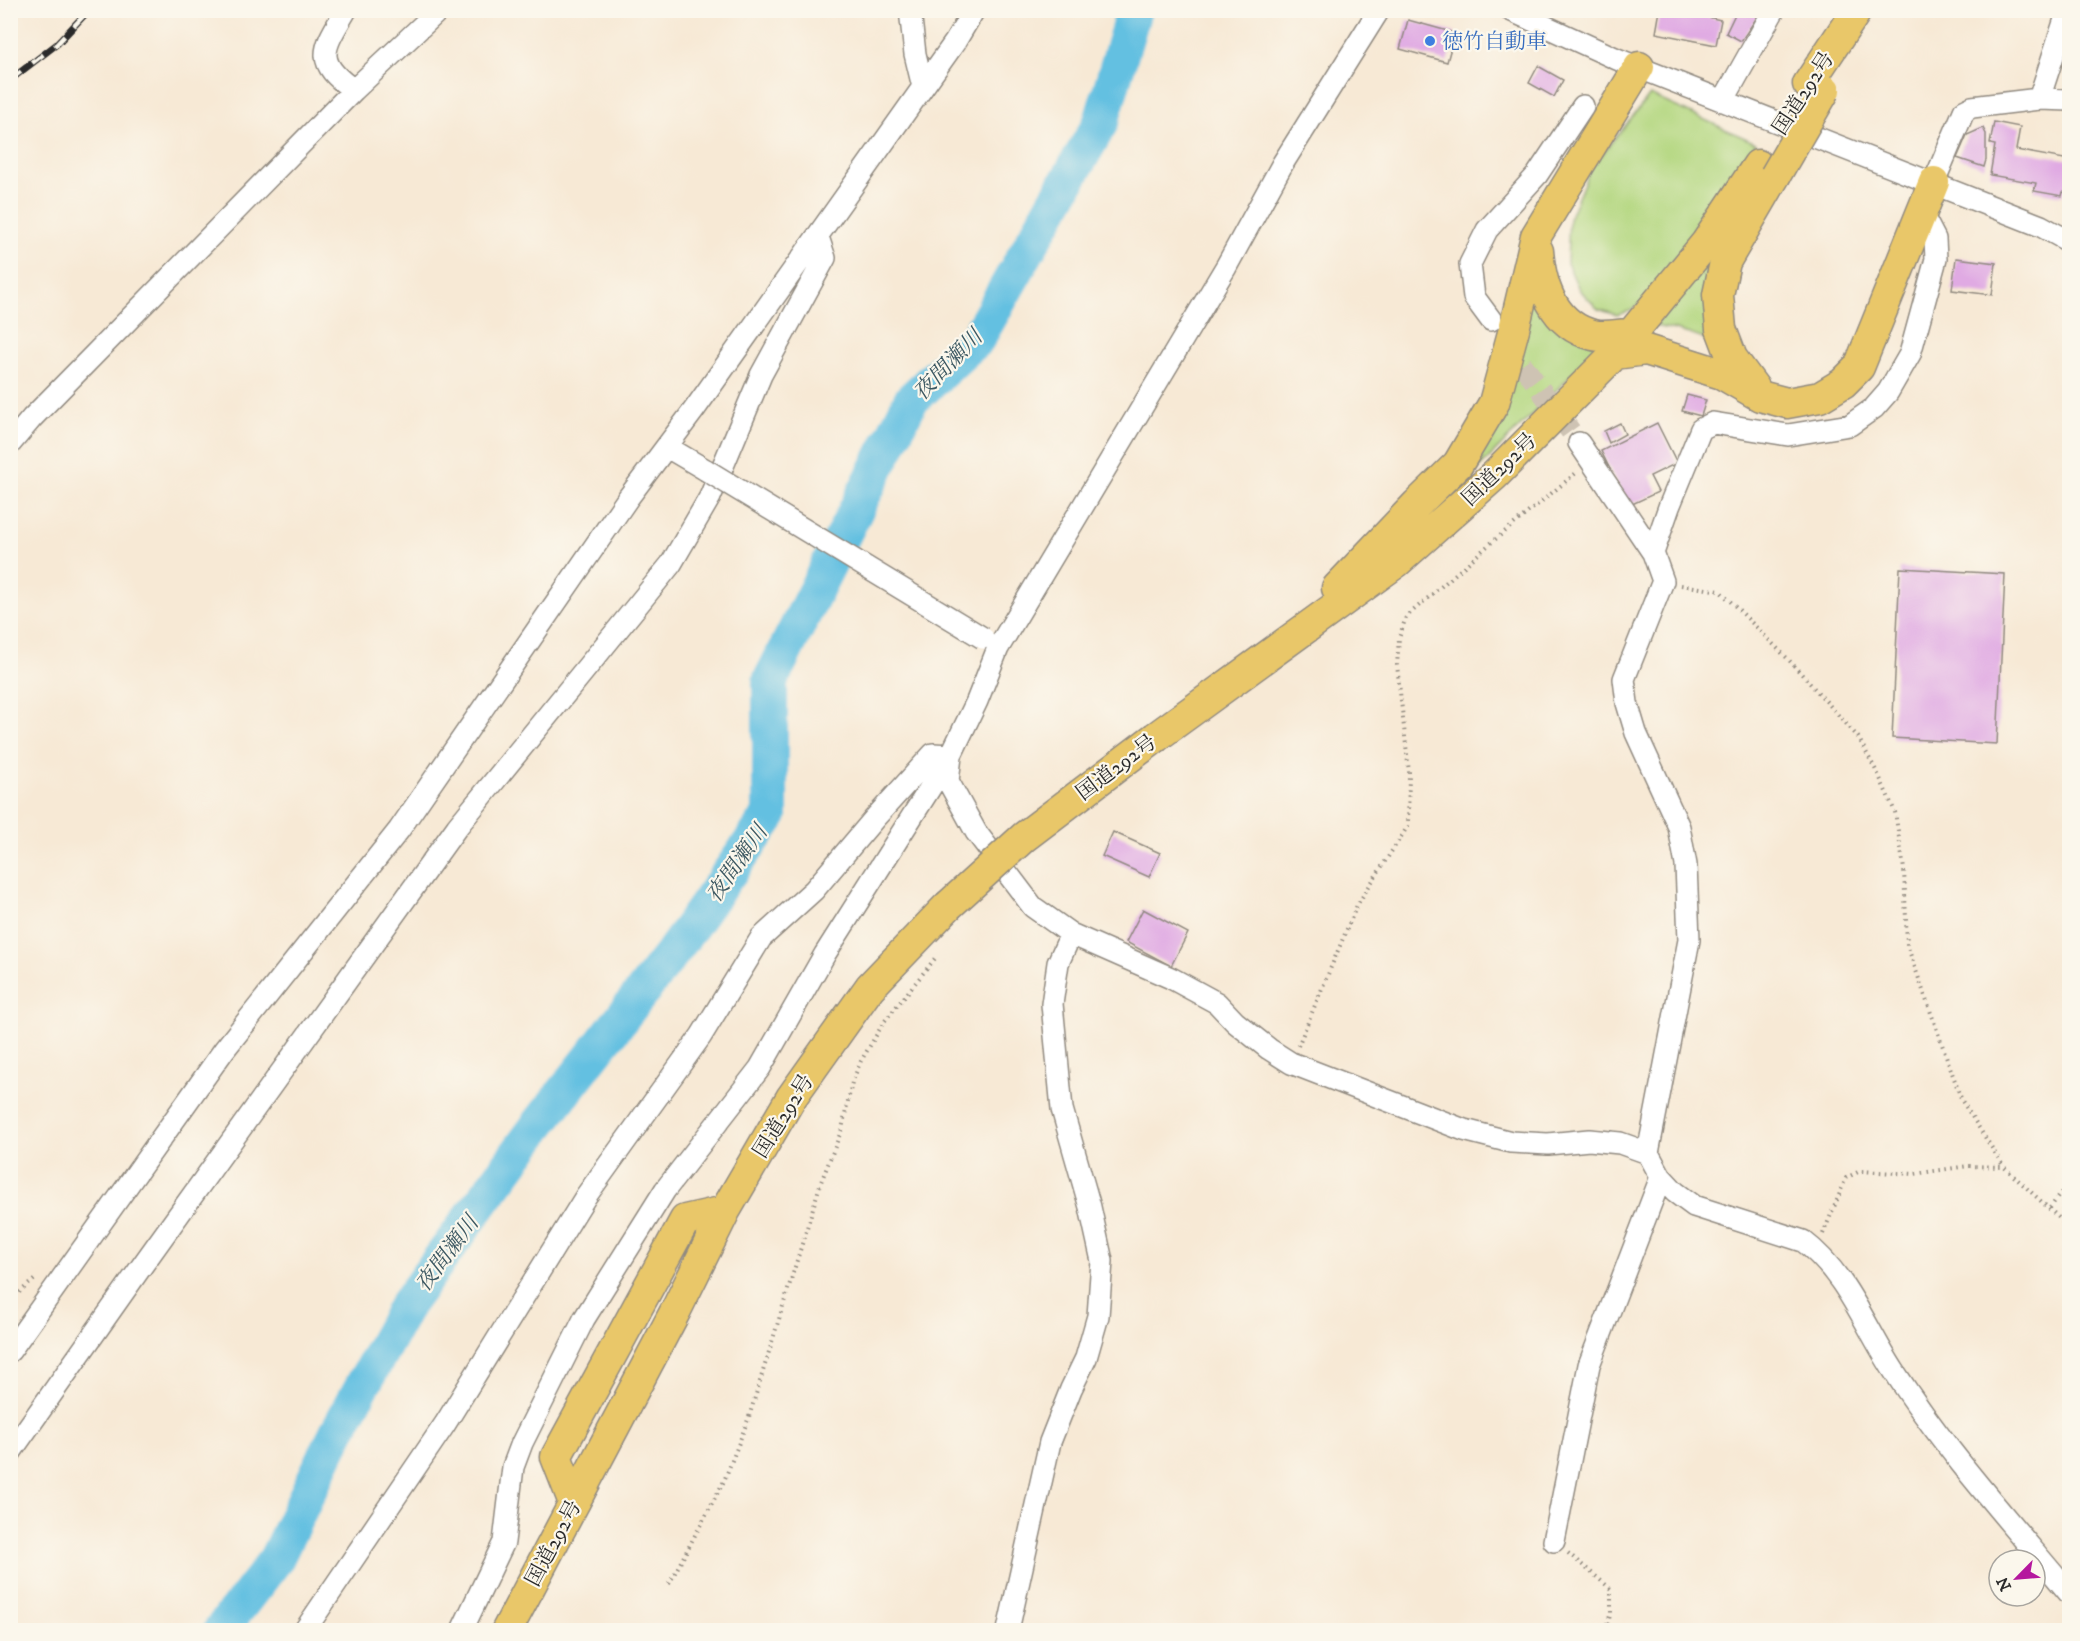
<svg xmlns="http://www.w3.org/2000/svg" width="2080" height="1641" viewBox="0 0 2080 1641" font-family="'IM FELL DW Pica','Noto Serif JP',serif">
<rect width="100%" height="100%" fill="#fbf7ec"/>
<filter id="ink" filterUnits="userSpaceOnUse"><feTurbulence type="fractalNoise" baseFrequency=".0167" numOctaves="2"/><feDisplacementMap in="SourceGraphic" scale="12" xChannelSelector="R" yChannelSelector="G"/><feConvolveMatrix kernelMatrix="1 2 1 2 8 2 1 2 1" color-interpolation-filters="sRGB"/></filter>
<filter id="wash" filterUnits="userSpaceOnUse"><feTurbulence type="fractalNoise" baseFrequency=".008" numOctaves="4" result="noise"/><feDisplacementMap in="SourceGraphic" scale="24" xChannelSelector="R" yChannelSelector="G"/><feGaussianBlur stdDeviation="1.35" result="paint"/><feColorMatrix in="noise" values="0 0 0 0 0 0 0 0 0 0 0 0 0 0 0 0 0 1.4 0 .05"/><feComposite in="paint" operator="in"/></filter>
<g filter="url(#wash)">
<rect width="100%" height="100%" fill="#f7e9d5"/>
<!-- green -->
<path fill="#b4d780" stroke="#708156" stroke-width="1.5" d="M1650,95l106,48 -31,47 -83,113 -12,8 -13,4 -19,-6 -19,-20 -12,-26 2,-44 21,-50z
M1720,246l5,102c-23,-11 -44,-18 -70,-22z
M1532,283l70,61 -146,147 -7,-9z"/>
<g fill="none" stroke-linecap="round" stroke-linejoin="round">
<!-- river -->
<path stroke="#63c0e1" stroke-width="36" d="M221,1630l55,-71 60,-125 71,-130 132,-180 134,-172 97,-137v-134l141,-281 66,-61 124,-217 33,-112"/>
</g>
<g id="blocks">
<!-- building -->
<path fill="#e0aae3" d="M1660,10h17l44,10 -5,25 -60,-12z
M1737,10h25l-21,31 -15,-8z
M1408,20l47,13 -8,29 -47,-13z
M1538,66l25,14 -9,17 -25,-14z
M1994,122l26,5 -4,23 54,10v33l-7,-1 -1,4 -28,-5 2,-8 -46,-8 5,-30 -5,-1z
M1983,128l3,6v26l-2,7 -27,-9 10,-23z
M1956,258l40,5 -4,32 -40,-5z
M1687,395l19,5 -5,16 -19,-5z
M1620,423l5,11 -16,9 -5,-12z
M1657,423l20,40 -27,13 8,16 -30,14 -27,-55z
M1900,568l105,6 -8,170 -105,-6z
M1113,832l47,21 -11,24 -47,-21z
M1143,909l45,24 -17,33 -45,-24z"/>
</g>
</g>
<g filter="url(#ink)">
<use href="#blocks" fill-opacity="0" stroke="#918a80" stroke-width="1.5"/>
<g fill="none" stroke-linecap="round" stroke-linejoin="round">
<!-- minor-tunnel -->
<path stroke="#cec3b3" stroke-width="21" stroke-dasharray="21 10" stroke-linecap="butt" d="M1504,339l75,104"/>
<!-- minor casing -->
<g stroke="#918a80" stroke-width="24">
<path id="minor" d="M346,10c-22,38 -34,51 8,80
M910,10l5,44 8,33
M1510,10l107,49 424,167 29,16
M2039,99l29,-89
M1723,101l51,-91
M1934,182l30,-71 8,-4 67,-8 31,1
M1921,212l14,27 1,20 -26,95 -22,38 -14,16 -24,17 -62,10 -75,-12 -12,6 -32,78 -16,46 10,28 -39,98 3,24 9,30 43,94 7,38 3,75 -41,213 13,24 14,15 19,14 109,35c44,33 62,86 91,130 51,79 115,150 176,223
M1491,320l-17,-23 -4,-33 17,-34 50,-55 46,-69
M1579,443l74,110
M10,444l22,-26 322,-328 85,-80
M667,447l39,23
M951,756l-3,25 28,51 57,75 38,27 100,44 46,25 18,19 34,27 22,14 173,67 47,12 37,2 41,-4 31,3 28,10
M10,1351l214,-301 175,-220 229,-332 66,-88 261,-368 19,-32
M10,1453l134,-190 313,-436 214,-263 39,-67 51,-122 64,-117 -7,-21
M1554,1541l35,-176 72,-188
M305,1630l140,-206 141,-228 115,-160 60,-98 53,-48 60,-71 59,-65 18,1
M462,1630l42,-88 9,-75 9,-24 62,-124 81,-129 95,-122 65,-114 126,-199 26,-54 21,-53 228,-381 57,-104 96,-153
M1008,1630l42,-188 21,-53 15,-31 12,-42 4,-55 -12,-54 -28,-98 -10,-105 6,-41 13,-29"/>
</g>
<!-- highway casing -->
<g stroke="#918a80" stroke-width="33">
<path id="highway" d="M1808,84l49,-74
M1538,251c3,35 15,74 55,84 11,3 27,-1 38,-1
M1615,354l31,-4 76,24 38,22 27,7 33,-6 23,-14 16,-16 75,-185
M1755,389l-23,-31 -11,-29 -3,-34 7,-33 50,-86
M1337,588l80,-84 41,-40 36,-61 20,-74 22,-93 103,-169
M1156,737l241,-175 98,-87 120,-121 91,-111 52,-78
M574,1503l-18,-46 129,-237 40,-9
M507,1630l169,-320 49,-99 66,-113 79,-111 78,-81"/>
</g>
<!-- path -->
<path stroke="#918a80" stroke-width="4" stroke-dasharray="1.5 4.5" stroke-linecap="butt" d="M1681,585l39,6 68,68 70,78 21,39 16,36 9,57 3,76 55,156 42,66
M1298,1046l59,-141 51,-79 1,-54 -12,-107 2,-27 7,-21 85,-74 85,-70
M2050,1208l20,-28
M1823,1234l23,-56 14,-7 54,3 54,-8 36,1 66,61
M10,1300l25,-21
M1568,1553l43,36v24l-6,17
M669,1584l55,-103 25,-64 72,-235 21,-53 10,-47 9,-21 23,-39 53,-66"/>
<!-- minor -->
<use href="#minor" stroke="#fff" stroke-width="21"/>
<!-- highway -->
<use href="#highway" stroke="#e9c769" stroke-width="30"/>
<!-- rail casing -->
<g stroke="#2b2b2b" stroke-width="7">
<path id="rail" d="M10,80l47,-36 32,-34"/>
</g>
<!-- rail -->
<use href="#rail" stroke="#fbf7ec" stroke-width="4.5" stroke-dasharray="14" stroke-linecap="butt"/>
<!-- minor-bridge casing -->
<g stroke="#918a80" stroke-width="24" stroke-linecap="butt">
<path id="minor-bridge" d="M706,470l277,168"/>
</g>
<!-- highway-bridge casing -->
<g stroke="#918a80" stroke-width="33" stroke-linecap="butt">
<path id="highway-bridge" d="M1775,176l50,-86
M948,906l76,-69 132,-100"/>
</g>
<!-- minor-bridge -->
<use href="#minor-bridge" stroke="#fff" stroke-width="21"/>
<!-- highway-bridge -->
<use href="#highway-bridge" stroke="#e9c769" stroke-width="30"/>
</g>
</g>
<!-- markers -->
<circle fill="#3f7fe0" stroke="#fbf7ec" stroke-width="2" cx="1430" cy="41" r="6"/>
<g text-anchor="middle" stroke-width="4.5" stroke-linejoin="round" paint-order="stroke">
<!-- shop labels -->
<g font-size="21" fill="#366cbe" stroke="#fbf7ec" text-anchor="start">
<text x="1442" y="48">徳竹自動車</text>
</g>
<!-- street labels -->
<g font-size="21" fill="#2b2b2b" stroke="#fbf7ec">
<text transform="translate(1803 93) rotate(-57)" y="7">国道292号</text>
<text transform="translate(1499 469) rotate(-44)" y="7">国道292号</text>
<text transform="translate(1116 767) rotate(-37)" y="7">国道292号</text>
<text transform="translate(783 1116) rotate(-58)" y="7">国道292号</text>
<text transform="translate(553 1543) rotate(-62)" y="7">国道292号</text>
</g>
<!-- water labels -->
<g font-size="22" font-style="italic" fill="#3c5862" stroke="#fbf7ec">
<text transform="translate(947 364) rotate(-46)" y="8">夜間瀬川</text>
<text transform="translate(736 863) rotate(-55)" y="8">夜間瀬川</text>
<text transform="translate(446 1253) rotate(-53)" y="8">夜間瀬川</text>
</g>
</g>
<!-- margin -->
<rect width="2080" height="1641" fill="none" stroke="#fbf7ec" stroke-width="36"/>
<!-- north arrow -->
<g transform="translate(2017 1578) rotate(245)"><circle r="28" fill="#fbf7ec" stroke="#a8a59f" stroke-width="1.5"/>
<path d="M0-4.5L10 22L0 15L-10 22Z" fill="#b5179e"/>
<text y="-9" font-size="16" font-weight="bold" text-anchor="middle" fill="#2b2b2b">N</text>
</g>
</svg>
